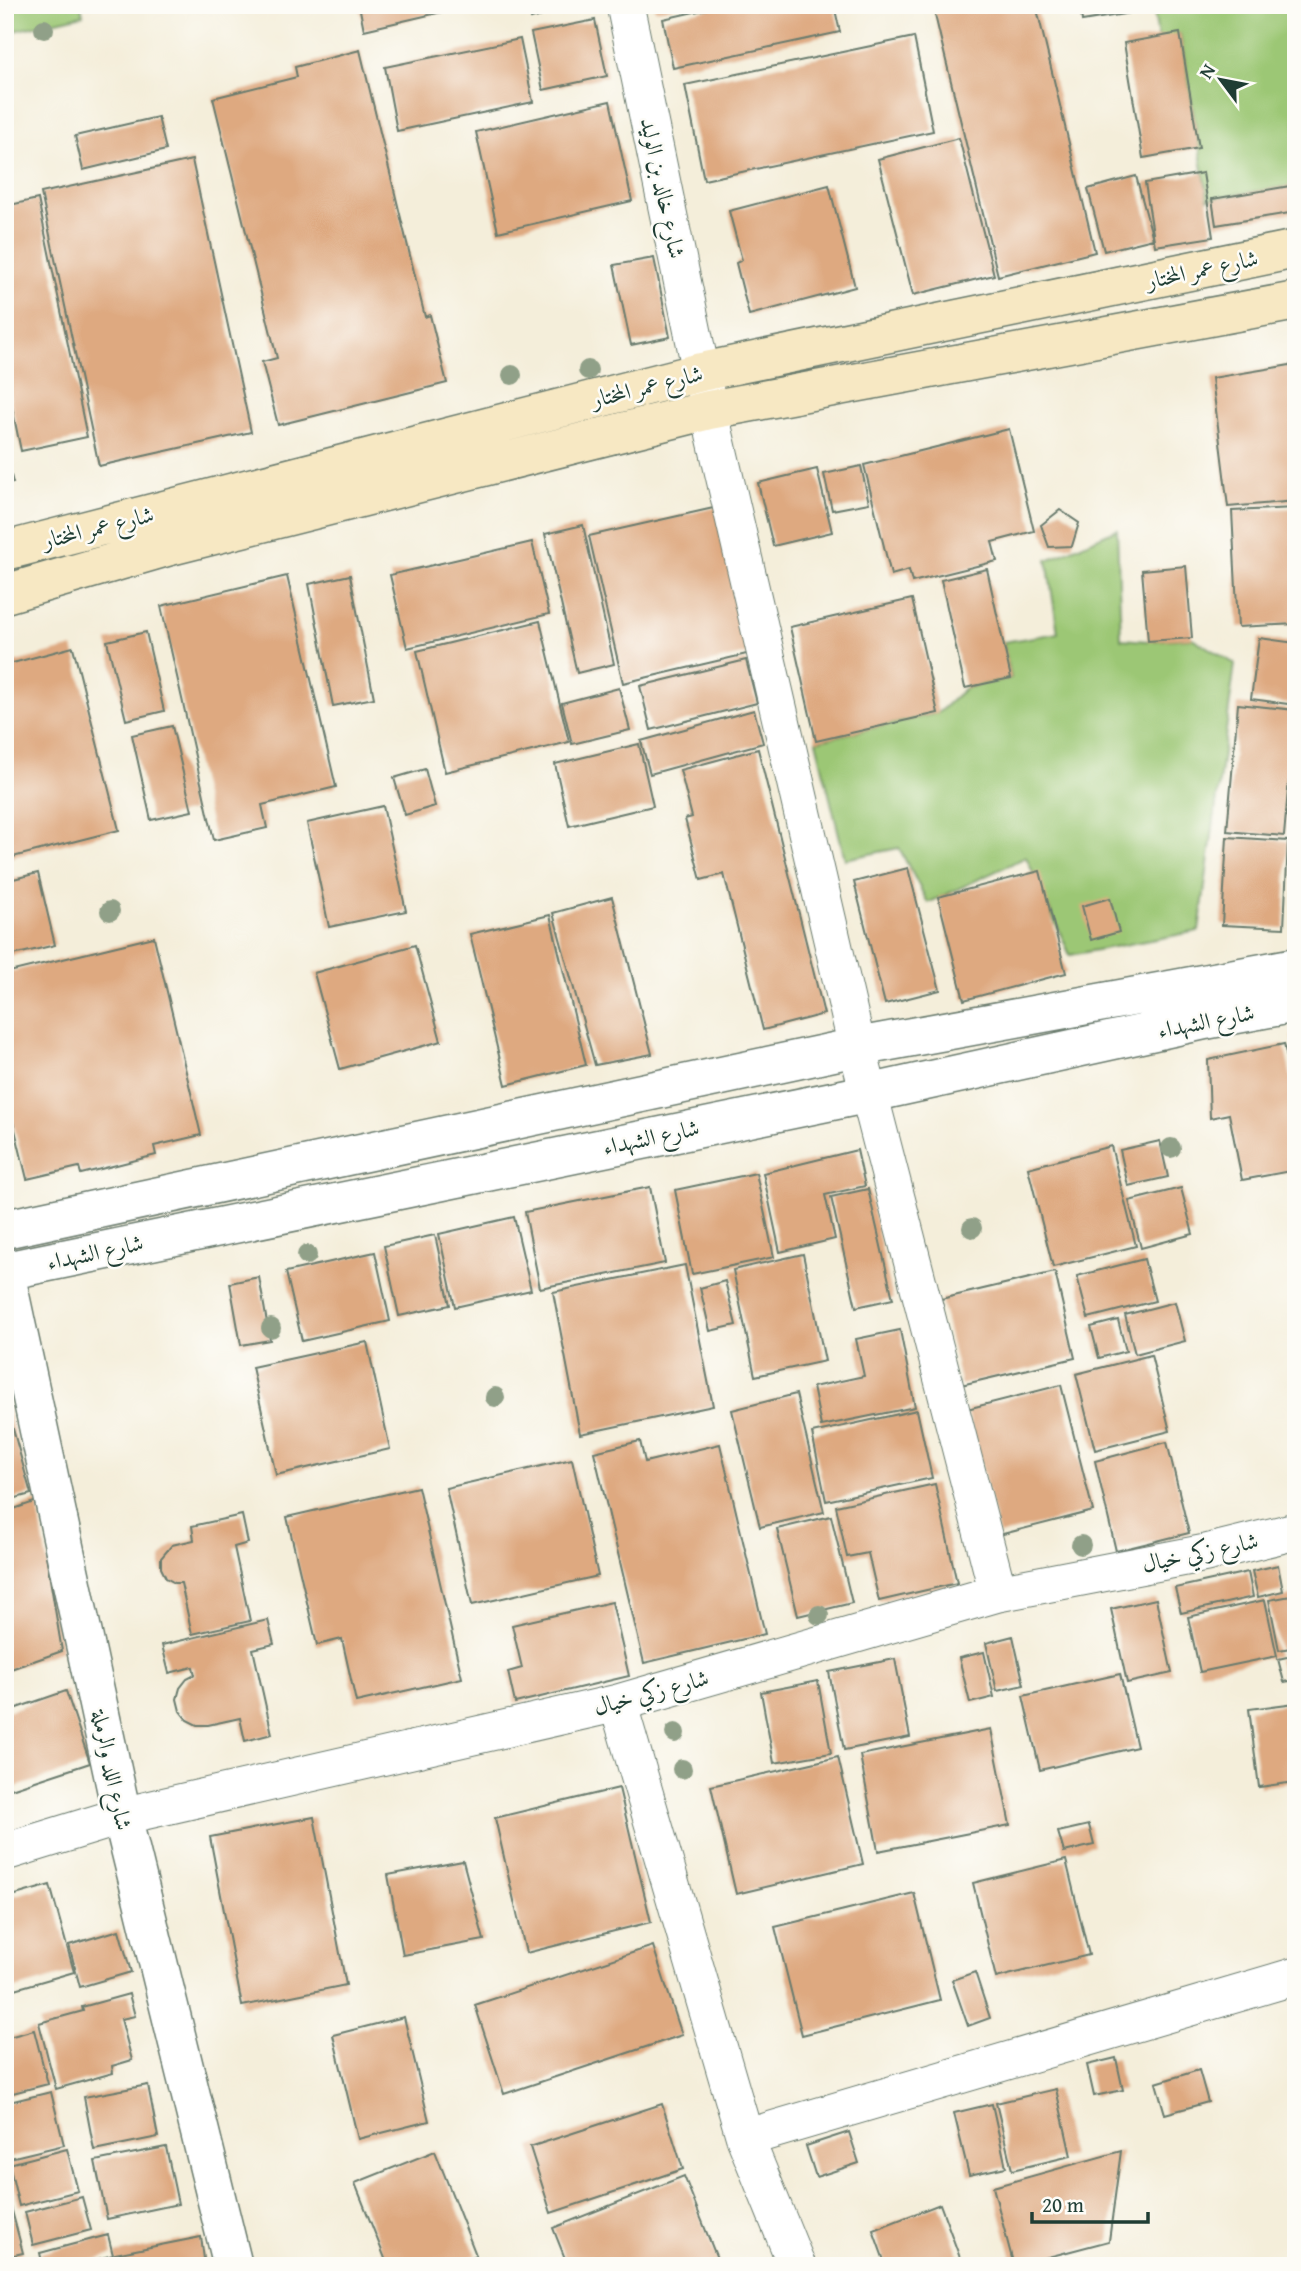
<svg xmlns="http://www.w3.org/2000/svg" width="1301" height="2271" viewBox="0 0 1301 2271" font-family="'Gentium Book Plus',Amiri,serif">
<rect width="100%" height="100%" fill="#fdfcf7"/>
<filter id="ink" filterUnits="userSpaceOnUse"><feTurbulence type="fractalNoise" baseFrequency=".0143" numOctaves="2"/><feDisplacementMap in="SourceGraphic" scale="14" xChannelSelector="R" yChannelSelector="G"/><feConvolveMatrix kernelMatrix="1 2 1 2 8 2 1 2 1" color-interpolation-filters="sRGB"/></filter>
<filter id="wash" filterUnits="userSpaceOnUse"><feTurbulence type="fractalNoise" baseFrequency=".00686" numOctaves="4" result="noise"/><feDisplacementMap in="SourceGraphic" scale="28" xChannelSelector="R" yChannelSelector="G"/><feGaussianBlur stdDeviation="1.57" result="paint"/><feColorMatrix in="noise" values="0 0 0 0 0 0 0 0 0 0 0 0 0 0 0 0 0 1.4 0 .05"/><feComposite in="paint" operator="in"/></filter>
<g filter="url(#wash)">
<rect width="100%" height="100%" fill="#f4eeda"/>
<!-- green -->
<path fill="#9cc774" stroke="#5e8254" stroke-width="2" d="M5,5h76l2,10 -78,18z
M1153,5h143v180l-88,14 -28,-165 -22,4z
M1117,529l4,110 27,2 44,-3 43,26 -36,267 -129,24 -44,-98 -98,46 -29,-55 -54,11 -29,-118 122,-28 27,-25 46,-10 -8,-36 55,-9 -11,-73z"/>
<g id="blocks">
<!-- building -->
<path fill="#dea980" d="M359,5h109v1l-104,24z
M527,5h51v1l-47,13z
M654,5h21v2l-20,3z
M725,5h109l6,27 -167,36 -10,-49z
M956,5h80l59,247 -97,24 -64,-265z
M1080,5h68l1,5 -67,11z
M595,20l12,56 -64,14 -12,-57z
M1180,33l19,115 -56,10 -19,-115z
M914,37l19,94 -229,49 -19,-95z
M520,39l13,63 -136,29 -12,-64z
M360,50l65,267 5,-2 17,68 -169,42 -16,-63 15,-4 -64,-260 84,-21 -2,-10z
M610,101l22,100 -134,31 -22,-100z
M158,117l8,33 -83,20 -8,-34z
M959,138l35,137 -81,20 -35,-136z
M192,160l59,272 -152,34 -58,-273z
M1203,173l10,64 -58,9 -10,-63z
M1136,176l17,63 -49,12 -16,-62z
M829,185l26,102 -106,28 -13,-52 6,-3 -13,-49z
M1296,185v27l-80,13 -4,-26z
M38,199l49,238 -66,14 -16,-78v-167z
M654,258l16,79 -39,8 -17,-80z
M1296,364v137l-68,6 -16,-129z
M1009,429l25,102 -42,11 5,19 -85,21 -3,-12 -18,5 -27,-110z
M5,452l8,31 -8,2z
M861,466l8,37 -37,7 -8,-36z
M817,469l15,63 -59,14 -15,-63z
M718,507l33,146 -128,30 -34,-147z
M1296,508v116l-58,3 -6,-116z
M1060,510l19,13 -7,23 -23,1 -8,-22z
M583,525l31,139 -37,9 -32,-139z
M532,542l17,72 -142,34 -17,-73z
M1186,566l6,72 -44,3 -6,-71z
M987,569l24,109 -46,10 -24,-108z
M350,575l24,123 -41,8 -24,-122z
M287,576l49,211 -74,18 5,23 -53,12 -53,-234z
M912,599l26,114 -122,28 -26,-114z
M540,621l29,121 -124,30 -28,-121z
M146,632l18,79 -38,9 -19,-79z
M1259,638l37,5v62l-45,-6z
M73,647l46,183 -114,29v-194z
M746,660l11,43 -106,27 -11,-44z
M619,688l11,42 -58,14 -10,-41z
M1238,704l57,6 -11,126 -57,-5z
M754,710l9,33 -113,31 -9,-33z
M172,726l20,85 -41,9 -19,-85z
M639,744l14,62 -84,20 -14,-62z
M758,749l66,265 -61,16 -39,-156 -23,6 -16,-61 7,-2 -12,-47z
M425,769l10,37 -30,9 -11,-37z
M383,806l23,105 -77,16 -22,-104z
M1227,837l61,4 -4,87 -62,-3z
M908,868l32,122 -55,14 -31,-122z
M1040,871l26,102 -102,27 -26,-103z
M38,873l17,72 -50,12v-76z
M612,897l40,157 -57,11 -42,-152z
M1110,898l9,34 -28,8 -9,-34z
M550,915l36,150 -80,20 -36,-151z
M154,937l47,198 -47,11 2,9 -75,19 -2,-7 -52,12 -22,-90v-116z
M415,945l26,96 -101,28 -26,-96z
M1296,1035v16h-2l-3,-15z
M1284,1044l12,57v69l-54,10 -13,-66 -19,4 -2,-58z
M1160,1141l8,36 -40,9 -8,-36z
M1111,1146l25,100 -83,21 -25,-99z
M857,1150l8,36 -40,9 10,44 -55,13 -17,-79z
M756,1173l18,84 -82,17 -17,-84z
M650,1187l15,76 -125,25 -15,-76z
M1181,1188l12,46 -52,14 -12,-47z
M868,1189l25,110 -37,8 -25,-110z
M514,1217l17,73 -76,17 -16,-73z
M435,1235l15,70 -51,11 -15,-70z
M375,1252l15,69 -88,20 -16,-69z
M803,1254l22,107 -70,15 -22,-106z
M1144,1259l11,42 -67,17 -11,-42z
M685,1265l28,141 -133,28 -27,-142z
M1055,1272l20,86 -114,27 -20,-86z
M259,1277l11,63 -29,5 -11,-62z
M725,1281l11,44 -26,6 -10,-43z
M1175,1302l10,39 -50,13 -10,-39z
M1118,1320l8,31 -27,7 -8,-31z
M900,1330l15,77 -94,19 -8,-39 51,-11 -8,-37z
M367,1342l23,107 -114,26 -24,-108z
M1151,1355l19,76 -75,19 -19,-76z
M1061,1385l32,126 -94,24 -32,-126z
M796,1394l28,118 -64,15 -28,-117z
M5,1400l26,94 -26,7z
M917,1410l15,68 -106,23 -14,-68z
M640,1441l5,21 75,-18 45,190 -121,29 -50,-211z
M1167,1442l22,91 -73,18 -21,-90z
M572,1459l26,117 -126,29 -26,-117z
M935,1484l22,99 -78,18 -11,-48 -21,4 -11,-51z
M418,1487l44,191 -106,24 -14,-63 -25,6 -30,-128z
M37,1501l25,150 -57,20v-159z
M242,1515l6,28 -14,4 16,74 -58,13 -11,-51h-6l-9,-5 -5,-10v-10l11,-13 22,-5 -2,-14z
M831,1516l21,87 -54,13 -21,-87z
M1278,1565l5,26 -25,6 -6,-26z
M1248,1572l5,25 -72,16 -6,-25z
M1296,1595v52l-17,3 -10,-50z
M1156,1599l16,74 -45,10 -16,-74z
M1265,1600l12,56 -77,16 -12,-55z
M612,1602l17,74 -114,27 -7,-31 14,-4 -10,-43z
M268,1620l6,24 -21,5 19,85 -27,7 -5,-23 -32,7h-11l-10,-5 -7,-9 -3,-12 3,-11 7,-9 8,-4 -2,-8 -24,6 -7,-28z
M1013,1636l11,49 -27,6 -11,-48z
M984,1652l10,45 -24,6 -11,-45z
M1296,1655v25l-12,2 -6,-23z
M895,1659l15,78 -66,13 -15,-78z
M1120,1674l17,73 -97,23 -17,-74z
M818,1681l13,72 -57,10 -13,-71z
M66,1691l24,72 -85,28v-79z
M1296,1703v79l-37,5 -10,-78z
M991,1729l19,96 -132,26 -18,-96z
M838,1757l25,107 -127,30 -25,-108z
M619,1788l32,134 -125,31 -31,-135z
M314,1817l32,168 -104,21 -32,-169z
M1089,1825l5,20 -30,7 -6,-20z
M1066,1860l23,95 -93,23 -23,-95z
M463,1861l21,79 -81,15 -15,-80z
M50,1885l24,87 -69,20v-94z
M914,1893l26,107 -138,35 -27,-108z
M119,1930l12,42 -51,15 -11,-42z
M653,1946l29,89 -178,59 -29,-89z
M975,1972l15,46 -22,8 -16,-46z
M129,1994l6,22 -14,3 11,41 -20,6 1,7 -57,16 -17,-66 44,-12 -1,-4z
M404,2017l25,104 -71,18 -25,-104z
M34,2030l14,54 -43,11v-57z
M1116,2058l7,32 -29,6 -7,-31z
M1199,2070l9,32 -43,12 -9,-31z
M148,2085l10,52 -64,13 -10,-53z
M1056,2089l15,67 -59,14 -16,-67z
M51,2092l13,53 -58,14 -1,-56z
M662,2104l21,65 -132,44 -21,-66z
M992,2104l14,63 -37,8 -15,-62z
M849,2132l10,31 -43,14 -10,-31z
M166,2147l12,57 -71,15 -12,-58z
M67,2149l11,42 -59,15 -10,-42z
M435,2151l41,104 -27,11h-61l-33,-83z
M1121,2151l-12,90 -95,25 -21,-79z
M684,2176l36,90h-152l-15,-38z
M5,2184l18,69 -18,4z
M82,2197l9,33 -58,15 -8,-33z
M940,2204l23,62h-77l-13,-36z
M108,2235l5,20 -30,8 1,3h-41l-3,-13z
M201,2237l4,29h-88l-2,-12z"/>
</g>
</g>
<g filter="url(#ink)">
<use href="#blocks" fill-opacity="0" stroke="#6a7b6e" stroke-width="2"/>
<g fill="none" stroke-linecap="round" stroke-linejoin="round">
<!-- minor casing -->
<g stroke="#6a7b6e" stroke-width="39">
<path id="minor" d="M625,5l84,405 148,637 141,546
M618,1703l127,435 551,-162
M5,1852l117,-36 496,-113 380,-110 208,-40 90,-22
M745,2138l52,128"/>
</g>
<!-- tertiary casing -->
<g stroke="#6a7b6e" stroke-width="41">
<path id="tertiary" d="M5,1229l852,-182 439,-80
M5,1271l866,-178 334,-73 91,-17
M5,1272l117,544 111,450"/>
</g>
<!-- secondary casing -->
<g stroke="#6a7b6e" stroke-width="41">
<path id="secondary" d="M5,551l696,-179 595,-123
M5,594l165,-48 539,-136 587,-109"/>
</g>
<!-- minor -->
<use href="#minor" stroke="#fff" stroke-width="37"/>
<!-- tertiary -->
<use href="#tertiary" stroke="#fff" stroke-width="38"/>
<!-- secondary -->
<use href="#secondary" stroke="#f7e8c3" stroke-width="38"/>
</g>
<!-- trees -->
<g fill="#90a088">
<circle cx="44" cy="29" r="10"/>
<circle cx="588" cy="370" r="10"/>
<circle cx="512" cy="375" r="10"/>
<circle cx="110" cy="911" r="10"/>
<circle cx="1171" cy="1148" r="10"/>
<circle cx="972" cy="1228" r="10"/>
<circle cx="307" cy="1255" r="10"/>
<circle cx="271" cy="1328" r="10"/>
<circle cx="495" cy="1397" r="10"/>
<circle cx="1081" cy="1545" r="10"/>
<circle cx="819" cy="1615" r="10"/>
<circle cx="675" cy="1733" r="10"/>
<circle cx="682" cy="1769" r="10"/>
</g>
</g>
<g text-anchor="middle" stroke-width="5" stroke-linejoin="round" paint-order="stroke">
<!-- street labels -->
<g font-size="23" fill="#1f3d34" stroke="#fdfcf7">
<text transform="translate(663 188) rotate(78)" y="8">شارع خالد بن الوليد</text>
<text transform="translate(1202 269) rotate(-12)" y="8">شارع عمر المختار</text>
<text transform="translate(647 386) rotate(-14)" y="8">شارع عمر المختار</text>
<text transform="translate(98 527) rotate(-14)" y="8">شارع عمر المختار</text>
<text transform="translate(1206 1021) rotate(-11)" y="8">شارع الشهداء</text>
<text transform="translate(651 1137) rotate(-12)" y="8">شارع الشهداء</text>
<text transform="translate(95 1252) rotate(-12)" y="8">شارع الشهداء</text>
<text transform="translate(1200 1552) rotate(-12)" y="8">شارع زكي خيال</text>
<text transform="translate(651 1692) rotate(-15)" y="8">شارع زكي خيال</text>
<text transform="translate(112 1770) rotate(78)" y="8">شارع اللد والرملة</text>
</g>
</g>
<!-- margin -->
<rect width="1301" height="2271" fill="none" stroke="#fdfcf7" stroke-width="28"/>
<!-- north arrow -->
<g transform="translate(1221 80) rotate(302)" stroke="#fdfcf7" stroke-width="5" paint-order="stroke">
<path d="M0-5L12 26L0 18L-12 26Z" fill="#1f3d34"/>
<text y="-10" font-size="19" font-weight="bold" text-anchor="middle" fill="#1f3d34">N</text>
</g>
<!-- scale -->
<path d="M1032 2212v10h116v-10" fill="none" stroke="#1f3d34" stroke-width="3.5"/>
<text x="1042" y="2212" font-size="21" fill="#1f3d34" stroke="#fdfcf7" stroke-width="5" paint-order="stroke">20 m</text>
</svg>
